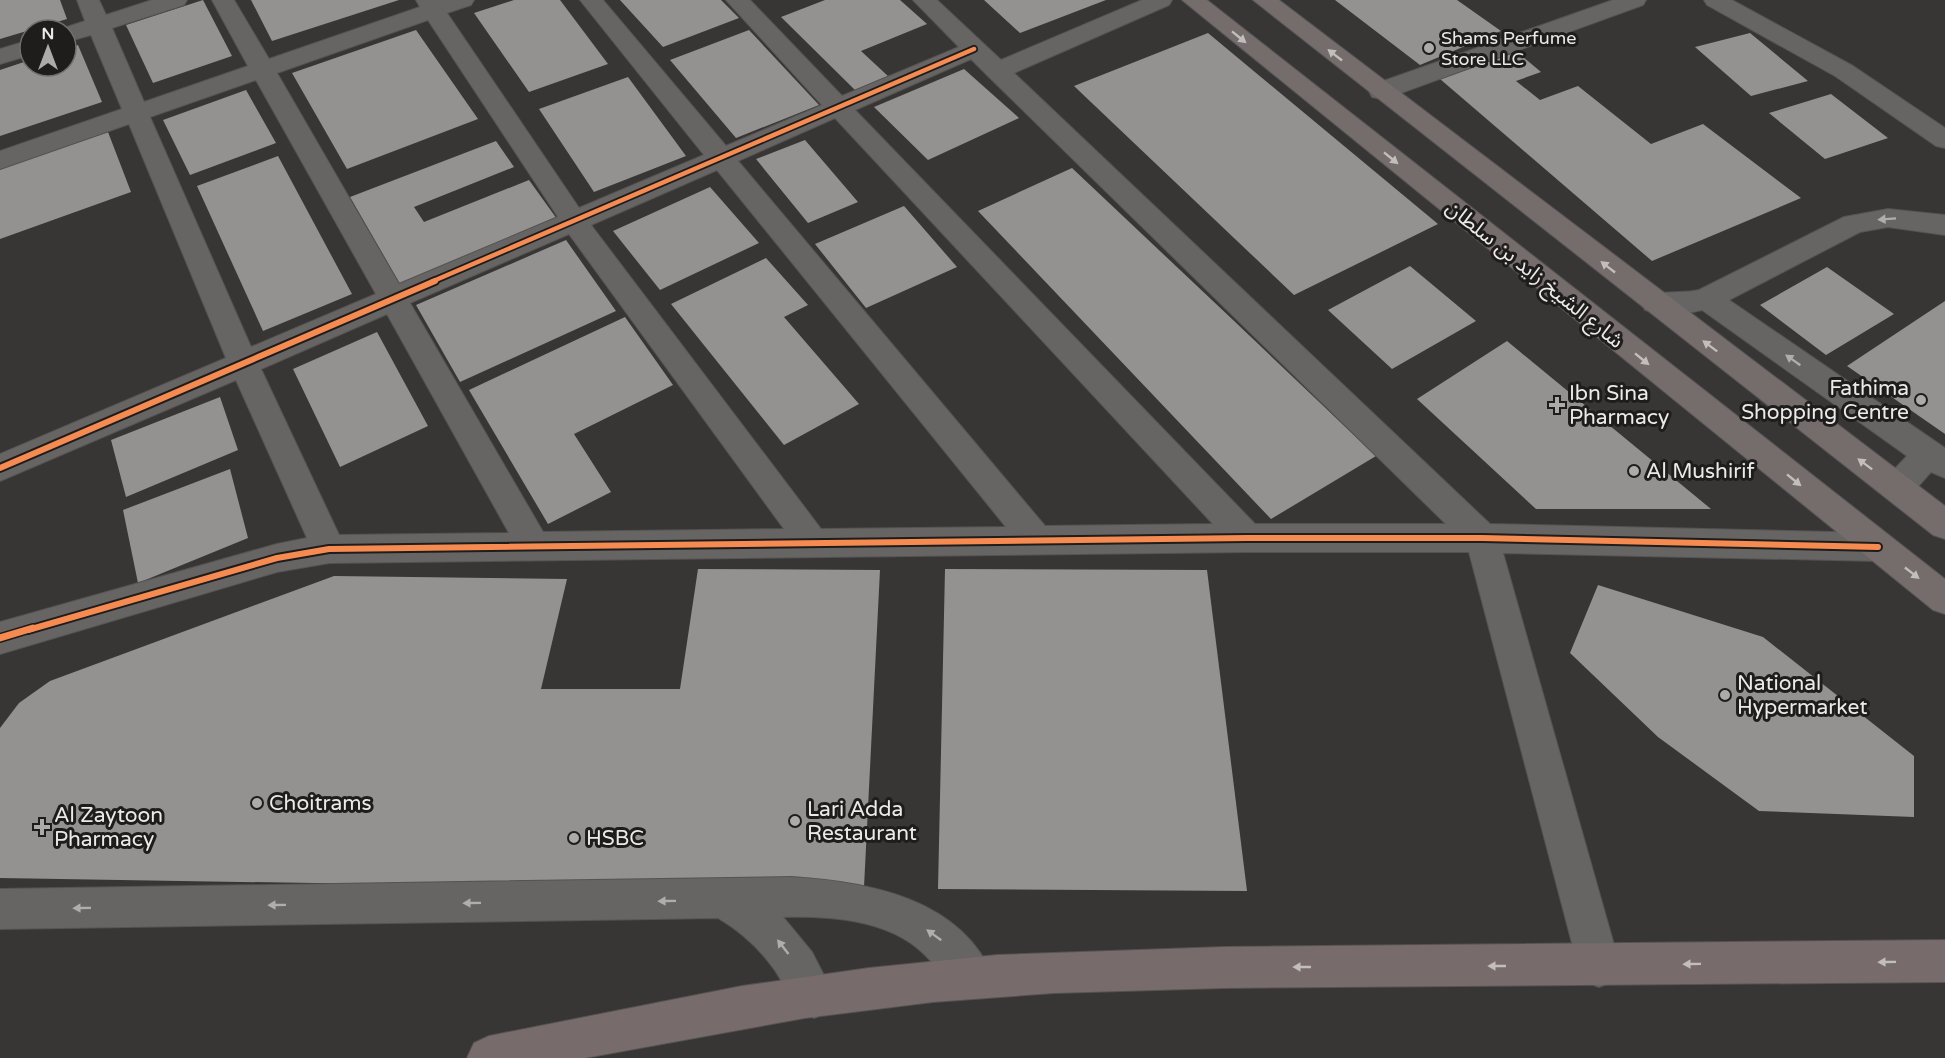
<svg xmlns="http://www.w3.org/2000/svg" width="1945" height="1058" viewBox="0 0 1945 1058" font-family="'Varela Round','Noto Sans Arabic',sans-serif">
<rect width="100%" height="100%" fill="#383634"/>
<!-- building -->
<path fill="#949290" d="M0,0h60l7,19 -67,20z
M203,0l29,56 -79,27 -27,-58z
M251,0h148l-127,41z
M514,0h46l48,64 -79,28 -55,-79z
M620,0h101l18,18 -76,29z
M825,0h75l27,24 -66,27 28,26 -33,14 -75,-74z
M984,0h122l-86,33z
M1335,0h122l44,31 -81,34z
M416,30l62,89 -131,50 -55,-96z
M749,30l70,75 -83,33 -66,-78z
M1208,33l230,191 -144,71 -220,-209z
M1750,33l58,48 -57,15 -56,-49z
M78,45l24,57 -102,34v-66l30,-10v6h36v-17z
M1517,52l24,20 -25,9 24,19 38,-14 73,58 52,-20 98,74 -149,63 -212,-182z
M964,69l55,49 -91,42 -54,-53z
M628,77l58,79 -92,36 -55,-83z
M246,90l30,53 -86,32 -27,-55z
M1831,94l57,44 -63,21 -56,-46z
M108,132l23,60 -131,47v-70z
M805,140l53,62 -50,21 -52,-64z
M496,141l18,26 -100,40 10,15 105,-42 28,39 -157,65 -50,-87z
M278,156l74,138 -89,37 -66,-145z
M1072,168l160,151 144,137 -105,63 -293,-308z
M710,187l49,56 -99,47 -47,-59z
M904,206l53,61 -91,41 -51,-64z
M566,240l50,71 -156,71 -44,-77z
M766,258l42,47 -24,12 75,87 -75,41 -113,-141z
M1410,266l66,55 -84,48 -64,-59z
M1827,267l67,47 -68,41 -66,-50z
M1945,301v133l-98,-68z
M625,317l48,68 -99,49 37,58 -63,32 -79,-134z
M377,332l51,94 -88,41 -47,-98z
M1507,341l204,168h-175l-119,-110z
M220,397l18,53 -112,47 -15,-57z
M230,469l18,69 -110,45 -15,-73z
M698,569l182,1 -16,317 -368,-1 -496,-8v-150l19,-25 31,-22 284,-105 233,3 -26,110h139z
M945,569l262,1 40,321 -309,-2z
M1598,585l165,52 151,119v61l-155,-6 -101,-74 -88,-84z"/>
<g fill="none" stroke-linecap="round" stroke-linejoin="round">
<!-- minor casing -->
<g stroke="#555352" stroke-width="2">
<path id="minor" d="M77,0h22l7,15 46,-15h35l-3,5 -72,23 32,74 104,-36 -36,-66h22l35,59 151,-52 -4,-7h58l-3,5 -24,8 132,195 125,-53 -124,-155h23l123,146 96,-41 -96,-105h24l92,96 117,-49 -46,-47h24l64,60 141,-60h30l-3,5 -155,68 476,451 388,9 12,4 5,10 -5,10 -12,4 -375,-8 117,413 -6,15 -15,6 -15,-6 -6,-15 -109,-414h-222l-918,11 -52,9 -277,82v-32l277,-78 30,-6 -71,-158 -236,101v-27l226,-96 -97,-234 -129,45v-18l122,-42 -31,-74 -25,7v-12h-8l27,-9zM428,20l130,197 -159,67 -122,-211zM971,59l17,17 458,448h-191l-400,-414zM256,80l120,214 -125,53 -101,-230zM835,118l378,406 -168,2 -307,-365zM717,170l289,357 -185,2 -230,-304zM569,234l215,295 -241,3 -133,-229zM387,314l122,219 -170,2 -78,-166z
M1613,0h33l-3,5 -253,92 -9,2 -9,-2 -3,-6 3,-6z
M1704,0h28l121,66 92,62v20l-9,-2 -101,-70 -128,-71z
M30,40v15l-30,9v-15z
M1888,209l57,6v20l-57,-8 -28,5 -131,68 216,148v30l-14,-6c-14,15 -24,33 -46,25l-5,-9 5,-9 22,-23 -205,-146c-20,5 -38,6 -57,0l-4,-7 4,-7c17,-6 36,-2 54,-6l145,-73z
M792,877c77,5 169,21 202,101l-6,15 -15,6c-22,-9 -33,-30 -50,-46 -36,-34 -94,-37 -140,-36l29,35 23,45 -6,15 -15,6c-23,-10 -26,-29 -40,-49 -15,-21 -34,-38 -56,-51l-718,11v-40z"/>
</g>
<!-- major casing -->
<g stroke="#555352" stroke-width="2">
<path id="major" d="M1182,0h25l738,579v35l-12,-4z
M1253,0h26l666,506v33l-12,-4z"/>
</g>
<!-- highway casing -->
<g stroke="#555352" stroke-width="2">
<path id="highway" d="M1945,940v42l-721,6 -170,5 -121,9 -128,16 -220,40h-118l7,-15 15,-7 253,-50 127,-18 128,-13 227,-8z"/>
</g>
<!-- minor -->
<use href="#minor" fill="#666564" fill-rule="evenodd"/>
<!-- major -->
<use href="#major" fill="#756c6c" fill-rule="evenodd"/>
<!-- highway -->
<use href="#highway" fill="#776c6b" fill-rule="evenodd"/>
<!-- cycleway-far2 casing -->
<g stroke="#1f1d1c" stroke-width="8">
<path id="cycleway-far2" d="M431,282l543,-233"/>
</g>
<!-- cycleway-far1 casing -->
<g stroke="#1f1d1c" stroke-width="10">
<path id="cycleway-far1" d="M0,468l435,-187
M28,630l249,-72 52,-9 918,-11h235l396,9"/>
</g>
<!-- cycleway casing -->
<g stroke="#1f1d1c" stroke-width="10">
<path id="cycleway" d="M0,638l33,-10"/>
</g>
<!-- cycleway-far2 -->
<use href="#cycleway-far2" stroke="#f68b52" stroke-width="4.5"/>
<!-- cycleway-far1 -->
<use href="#cycleway-far1" stroke="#f68b52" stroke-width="6"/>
<!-- cycleway -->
<use href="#cycleway" stroke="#f68b52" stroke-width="7"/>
</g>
<!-- one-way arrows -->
<defs><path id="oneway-solid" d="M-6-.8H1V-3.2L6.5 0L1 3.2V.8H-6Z" transform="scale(1.5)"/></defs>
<g fill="#c2bebd">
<use href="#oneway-solid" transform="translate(1239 37) rotate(39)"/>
<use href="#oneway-solid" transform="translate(1335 55) rotate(-142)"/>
<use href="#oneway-solid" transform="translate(1391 158) rotate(39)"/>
<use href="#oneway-solid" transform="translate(1608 267) rotate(-142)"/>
<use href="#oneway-solid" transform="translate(1710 346) rotate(-143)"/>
<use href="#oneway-solid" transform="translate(1642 359) rotate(39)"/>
<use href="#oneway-solid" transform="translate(1865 464) rotate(-143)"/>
<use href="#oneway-solid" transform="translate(1794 480) rotate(39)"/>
<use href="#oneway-solid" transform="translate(1912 573) rotate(38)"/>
</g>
<g fill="#b0aead">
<use href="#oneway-solid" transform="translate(1887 219) rotate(176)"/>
<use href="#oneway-solid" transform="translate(1793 360) rotate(-145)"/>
<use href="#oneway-solid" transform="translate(667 901) rotate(179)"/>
<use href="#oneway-solid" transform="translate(472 903) rotate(179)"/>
<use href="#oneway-solid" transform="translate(277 905) rotate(179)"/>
<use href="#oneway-solid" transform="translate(82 908) rotate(179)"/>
<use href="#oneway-solid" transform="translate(934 935) rotate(-144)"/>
<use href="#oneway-solid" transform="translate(783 947) rotate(-128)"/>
</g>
<g fill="#c3bebd">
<use href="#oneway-solid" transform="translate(1887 962) rotate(179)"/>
<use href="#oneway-solid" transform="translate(1692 964) rotate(179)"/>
<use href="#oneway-solid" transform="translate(1497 966) rotate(180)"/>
<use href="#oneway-solid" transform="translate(1302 967) rotate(180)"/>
</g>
<!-- markers -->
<g fill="#adabaa" stroke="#1f1d1c" stroke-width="2">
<circle cx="1429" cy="48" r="6"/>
<circle cx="1921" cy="400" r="6"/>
<path d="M1554 396h6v6h6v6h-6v6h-6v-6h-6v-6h6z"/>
<circle cx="1634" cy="471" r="6"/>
<circle cx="1725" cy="695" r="6"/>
<circle cx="257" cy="803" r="6"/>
<circle cx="795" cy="821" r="6"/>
<path d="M39 818h6v6h6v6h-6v6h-6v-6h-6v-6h6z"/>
<circle cx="574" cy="838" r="6"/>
</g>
<g text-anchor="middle" stroke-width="6" stroke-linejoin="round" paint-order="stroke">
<!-- far-poi labels -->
<g font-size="18" fill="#eceae9" stroke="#1f1d1c" text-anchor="start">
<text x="1441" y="44">Shams Perfume<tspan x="1441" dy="21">Store LLC</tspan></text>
</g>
<!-- street labels -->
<g font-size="21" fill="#eceae9" stroke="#1f1d1c">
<text transform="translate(1535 274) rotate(39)" y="7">شارع الشيخ زايد بن سلطان</text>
</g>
<!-- poi labels -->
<g font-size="21" fill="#eceae9" stroke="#1f1d1c" text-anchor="start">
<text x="1909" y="395" text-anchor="end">Fathima<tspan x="1909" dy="24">Shopping Centre</tspan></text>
<text x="1569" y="400">Ibn Sina<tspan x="1569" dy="24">Pharmacy</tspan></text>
<text x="1646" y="478">Al Mushirif</text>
<text x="1737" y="690">National<tspan x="1737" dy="24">Hypermarket</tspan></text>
<text x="269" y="810">Choitrams</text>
<text x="807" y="816">Lari Adda<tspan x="807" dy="24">Restaurant</tspan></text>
<text x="54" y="822">Al Zaytoon<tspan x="54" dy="24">Pharmacy</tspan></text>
<text x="586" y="845">HSBC</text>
</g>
</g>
<!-- north arrow -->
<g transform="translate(48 48)"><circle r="28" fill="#1f1d1c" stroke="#716f6e" stroke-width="1.5"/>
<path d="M0-4.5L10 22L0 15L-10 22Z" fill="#adabaa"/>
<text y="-9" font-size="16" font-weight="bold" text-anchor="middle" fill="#eceae9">N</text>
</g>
</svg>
